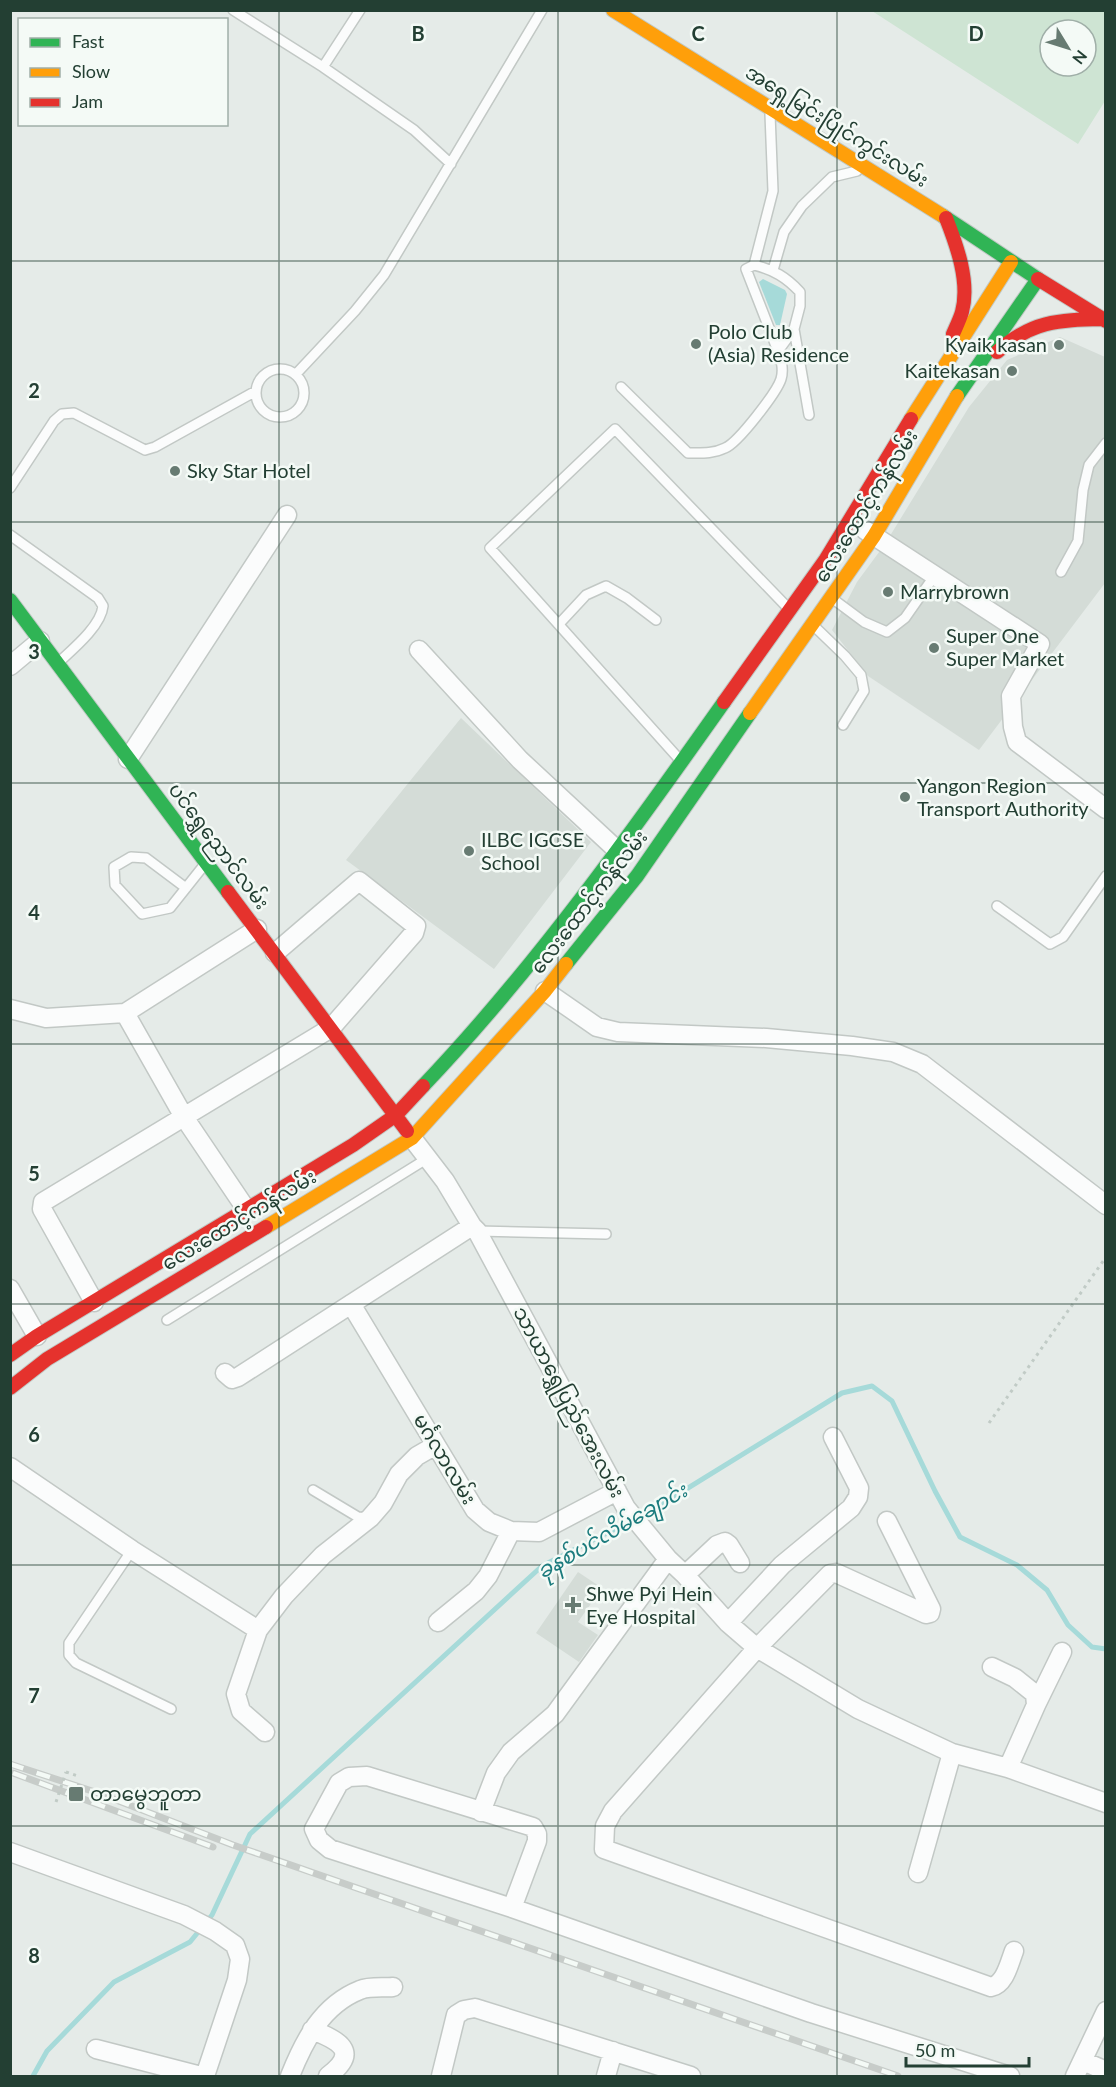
<svg xmlns="http://www.w3.org/2000/svg" width="1116" height="2087" viewBox="0 0 1116 2087" font-family="Lato,'Noto Sans Myanmar',sans-serif">
<rect width="100%" height="100%" fill="#e5ebe8"/>
<!-- built -->
<path fill="#d4dcd7" d="M1060,337l45,20v226l-126,167 -111,-74 -36,-46 25,-48 28,-38 84,-137 38,-47z
M461,718l130,124 -97,127 -148,-109z
M578,1572l24,16 -24,34 20,13 -19,27 -43,-29z"/>
<!-- green -->
<path fill="#cee4d3" fill-rule="evenodd" d="M872,11h233v90l-27,43zM1050,30h36v36h-36z"/>
<!-- water -->
<path fill="#a6dad9" d="M763,279l22,11 2,4 -7,31h-4l-17,-43z"/>
<g fill="none" stroke-linecap="round" stroke-linejoin="round">
<!-- stream -->
<path stroke="#a6dad9" stroke-width="5" d="M33,2076l14,-25 67,-69 76,-40 22,-27 38,-81 292,-268 112,-57 188,-116 30,-7 20,15 43,90 25,46 57,28 30,25 21,35 24,22 14,2"/>
<!-- lane casing -->
<g stroke="#c2c8c5" stroke-width="12">
<path id="lane" d="M233,10l90,57 37,-57
M323,67l91,63 37,34
M754,265l19,-74 -3,-77
M773,270l11,-38 18,-26 30,-29 25,-6
M794,329l-16,22 -32,-82 8,-4c20,5 32,12 46,27v14l-6,23 15,86
M256 393a24 24 0 1 1 48 0a24 24 0 1 1-48 0Z
M296,374l59,-63 29,-36 158,-265
M621,387l67,66c13,0 25,1 37,-5 13,-5 52,-56 56,-69 3,-10 0,-19 -3,-28
M10,488l44,-67 8,-7 12,-1 71,37 10,-3 101,-56
M10,535l88,63 5,8c-2,20 -30,43 -44,56
M1061,572l17,-31 5,-51 6,-25 17,-22
M833,599l31,23 23,10 18,-14 30,-43
M559,624l27,-29 20,-9 21,12 29,22
M815,627l30,29 16,19 3,16 -21,34
M680,760l-190,-212 125,-119 173,179
M186,888l-40,-30 -15,-1 -17,10 1,18 27,29 28,-6 35,-44
M997,906l53,38 13,-7 43,-61
M477,1231l129,3
M167,1320l261,-162
M313,1490l45,27 10,1
M132,1550l-63,93v12l7,8 95,46"/>
</g>
<!-- street casing -->
<g stroke="#c2c8c5" stroke-width="21">
<path id="street" d="M865,530l175,114 -29,52 2,31 4,15 89,67
M419,650l101,110 98,91
M10,666l30,-25
M128,759l159,-244
M545,991l52,36 21,5 148,6 86,8 41,6 29,12 184,141
M10,1009l36,9 79,-5 132,-84
M125,1013l59,104 62,92
M412,1138l33,43 27,45 5,5 149,277 42,51 17,16 43,48 29,25 101,61 94,44 56,15 98,35
M10,1289l27,47
M94,1302l-52,-93 1,-7 288,-174 83,-95 2,-7 -57,-45 -84,72
M351,1304l124,206 14,12 22,9 28,1 78,-41
M225,1373l7,6 6,-2 234,-151
M10,1467l122,83 126,80
M887,1521l44,88 -1,4 -4,1 -90,-41 -6,1 -73,74 -144,163 -8,15 -1,23 387,138c14,-3 18,-23 23,-36
M685,1575l32,-30 8,-3 4,3 11,18
M438,1622l38,-31 12,-15 23,-45
M728,1623l54,-58 69,-57 7,-11 1,-9 -26,-51
M992,1667l23,11 20,16 1,11 -28,63
M1036,1705l26,-53
M265,1732l-24,-21 -5,-17 22,-64 26,-34 39,-41 47,-37 13,-15 16,-29 18,-18 19,-11
M481,1812l15,-39 15,-21 44,-38 113,-155
M10,1852l174,63 31,16 20,14 5,14 -3,21 -32,96
M918,1873l34,-120
M512,1908l25,-67v-7l-4,-7 -166,-51 -18,1 -10,6 -25,46 5,11 11,9 182,59 299,105 199,63
M312,2030c26,10 49,21 16,46
M96,2049l105,27
M1083,2061l23,10
M290,2076c14,-35 32,-71 70,-86 9,-4 23,-2 33,-3
M441,2076l15,-61 8,-5 11,-2 216,68
M606,2076l7,-25
M1075,2076l31,-65"/>
</g>
<!-- fast casing -->
<g stroke="#c1c9c5" stroke-width="16">
<path id="fast" d="M943,216l95,63 -81,117
M10,600l218,292
M566,964l71,-88 113,-163
M423,1086c113,-119 207,-251 301,-384"/>
</g>
<!-- slow casing -->
<g stroke="#c1c9c5" stroke-width="16">
<path id="slow" d="M613,10l330,206
M911,419l100,-157
M750,713l124,-177 83,-140
M266,1227l146,-89 133,-147 21,-27"/>
</g>
<!-- jam casing -->
<g stroke="#c1c9c5" stroke-width="16">
<path id="jam" d="M946,218c11,28 24,64 16,94 -2,7 -6,15 -9,22
M1038,279l68,42
M997,352c34,-31 61,-32 105,-33
M724,702l102,-143 85,-140
M228,892l179,239
M10,1355l27,-19 316,-191 43,-30 27,-29
M10,1388l37,-29 219,-132"/>
</g>
<!-- path -->
<path stroke="#c1cbc6" stroke-width="3" stroke-dasharray="3 4.5" stroke-linecap="butt" d="M989,1423l117,-166
M66,1772l12,4"/>
<!-- lane -->
<use href="#lane" stroke="#fbfcfc" stroke-width="9"/>
<!-- street -->
<use href="#street" stroke="#fbfcfc" stroke-width="18"/>
<!-- fast -->
<use href="#fast" stroke="#30b455" stroke-width="14"/>
<!-- slow -->
<use href="#slow" stroke="#ff9f0a" stroke-width="14"/>
<!-- jam -->
<use href="#jam" stroke="#e5322d" stroke-width="14"/>
<!-- rail casing -->
<g stroke="#c7ccc9" stroke-width="7">
<path id="rail" d="M10,1764l88,29 135,52 665,231
M13,1773l200,74"/>
</g>
<!-- rail -->
<use href="#rail" stroke="#f4faf6" stroke-width="4.5" stroke-dasharray="14" stroke-linecap="butt"/>
<!-- path-bridge -->
<path stroke="#c1cbc6" stroke-width="3" stroke-dasharray="3 4.5" stroke-linecap="butt" d="M56,1802l10,-30"/>
</g>
<!-- grid -->
<path fill="none" stroke="#233f33" stroke-width="1.5" stroke-opacity="0.55" d="M279,10v2066M558,10v2066M837,10v2066M10,261h1096M10,522h1096M10,783h1096M10,1044h1096M10,1304h1096M10,1565h1096M10,1826h1096"/>
<!-- markers -->
<g fill="#677b72" stroke="#f4faf6" stroke-width="2">
<circle cx="696" cy="344" r="6"/>
<circle cx="1059" cy="345" r="6"/>
<circle cx="1012" cy="371" r="6"/>
<circle cx="175" cy="471" r="6"/>
<circle cx="888" cy="592" r="6"/>
<circle cx="934" cy="648" r="6"/>
<circle cx="905" cy="797" r="6"/>
<circle cx="469" cy="851" r="6"/>
<path d="M570 1596h6v6h6v6h-6v6h-6v-6h-6v-6h6z"/>
<rect x="68" y="1786" width="16" height="16" rx="3"/>
</g>
<g text-anchor="middle" stroke-width="5" stroke-linejoin="round" paint-order="stroke">
<!-- street labels -->
<g font-size="20" fill="#233f33" stroke="#f4faf6">
<text transform="translate(837 126) rotate(32)" y="7">အရှေ့မြင်းပြိုင်ကွင်းလမ်း</text>
<text transform="translate(866 506) rotate(-58)" y="7">လေးထောင့်ကန်လမ်း</text>
<text transform="translate(219 846) rotate(53)" y="7">ပင်ရွှေညောင်လမ်း</text>
<text transform="translate(589 902) rotate(-52)" y="7">လေးထောင့်ကန်လမ်း</text>
<text transform="translate(239 1220) rotate(-31)" y="7">လေးထောင့်ကန်လမ်း</text>
<text transform="translate(569 1402) rotate(62)" y="7">သာယာရွှေပြည်အေးလမ်း</text>
<text transform="translate(445 1459) rotate(59)" y="7">မင်္ဂလာလမ်း</text>
</g>
<!-- poi labels -->
<g font-size="20" fill="#233f33" stroke="#f4faf6" text-anchor="start">
<text x="708" y="339">Polo Club<tspan x="708" dy="23">(Asia) Residence</tspan></text>
<text x="1047" y="352" text-anchor="end">Kyaik kasan</text>
<text x="1000" y="378" text-anchor="end">Kaitekasan</text>
<text x="187" y="478">Sky Star Hotel</text>
<text x="900" y="599">Marrybrown</text>
<text x="946" y="643">Super One<tspan x="946" dy="23">Super Market</tspan></text>
<text x="917" y="793">Yangon Region<tspan x="917" dy="23">Transport Authority</tspan></text>
<text x="481" y="847">ILBC IGCSE<tspan x="481" dy="23">School</tspan></text>
<text x="586" y="1601">Shwe Pyi Hein<tspan x="586" dy="23">Eye Hospital</tspan></text>
<text x="90" y="1801">တာမွေဘူတာ</text>
</g>
<!-- water labels -->
<g font-size="21" font-style="italic" fill="#1b7b7d" stroke="#f4faf6">
<text transform="translate(612 1531) rotate(-30)" y="7">ခုနစ်ပင်လိမ်ချောင်း</text>
</g>
</g>
<g font-size="20" text-anchor="middle" font-weight="bold" fill="#233f33" stroke="#f4faf6" stroke-width="5" stroke-linejoin="round" paint-order="stroke">
<text x="418" y="41">B</text>
<text x="698" y="41">C</text>
<text x="976" y="41">D</text>
<text x="34" y="398">2</text>
<text x="34" y="659">3</text>
<text x="34" y="920">4</text>
<text x="34" y="1181">5</text>
<text x="34" y="1442">6</text>
<text x="34" y="1703">7</text>
<text x="34" y="1963">8</text>
</g>
<!-- border -->
<rect width="1116" height="2087" fill="none" stroke="#233f33" stroke-width="24"/>
<!-- legend -->
<rect x="18" y="18" width="210" height="108" fill="#f4faf6" stroke="#a0afa8" stroke-width="1.5"/>
<rect x="30" y="38" width="30" height="9" fill="#30b455" stroke="#a0afa8" stroke-width="1.5"/>
<text x="72" y="48" font-size="18" fill="#233f33">Fast</text>
<rect x="30" y="68" width="30" height="9" fill="#ff9f0a" stroke="#a0afa8" stroke-width="1.5"/>
<text x="72" y="78" font-size="18" fill="#233f33">Slow</text>
<rect x="30" y="98" width="30" height="9" fill="#e5322d" stroke="#a0afa8" stroke-width="1.5"/>
<text x="72" y="108" font-size="18" fill="#233f33">Jam</text>
<!-- north arrow -->
<g transform="translate(1068 48) rotate(128)"><circle r="28" fill="#f4faf6" stroke="#a0afa8" stroke-width="1.5"/>
<path d="M0-4.5L10 22L0 15L-10 22Z" fill="#677b72"/>
<text y="-9" font-size="16" font-weight="bold" text-anchor="middle" fill="#233f33">N</text>
</g>
<!-- scale -->
<path d="M906 2057v9h123v-9" fill="none" stroke="#233f33" stroke-width="3"/>
<text x="915" y="2057" font-size="18" fill="#233f33" stroke="#f4faf6" stroke-width="4.5" paint-order="stroke">50 m</text>
</svg>
